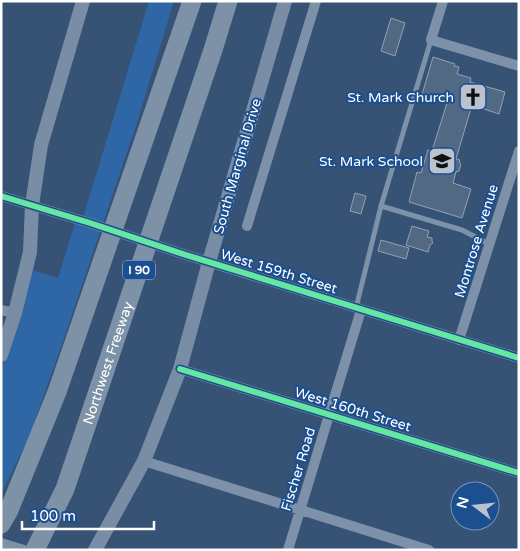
<svg xmlns="http://www.w3.org/2000/svg" width="520" height="551" viewBox="0 0 520 551" font-family="'Varela Round',sans-serif">
<rect width="100%" height="100%" fill="#365274"/>
<!-- green -->
<path fill="#2f66a5" d="M149,1h25l-38,125 -75,221 -32,90 -28,57v-122l31,-102 26,8 17,-55 6,1z"/>
<!-- building -->
<path fill="#526984" stroke="#92a2b6" d="M391,18l14,5 -10,33 -14,-5z
M433,57l22,7 -1,2 5,1 -2,7 14,4 -1,4 35,10 -6,22 -27,-9 -16,54 4,1 -1,2 2,2 -2,7 -3,1 -3,11 18,6 -9,29 -53,-16 8,-30 4,1 7,-23 4,1 15,-48 -18,-6 -1,2 -7,-1z
M355,193l11,3 -5,18 -11,-3z
M412,226l17,5 -2,6 5,1v3l1,2 -3,2 -2,7 -22,-7z
M381,240l28,8 -3,11 -28,-8z"/>
<g fill="none" stroke-linecap="round" stroke-linejoin="round">
<!-- service -->
<path stroke="#7d92a8" stroke-width="5" d="M431,40l-50,166 81,24 27,14
M356,308l25,-102"/>
<!-- minor -->
<path stroke="#7d92a8" stroke-width="10" d="M443,1l-12,39 88,26
M1,196l89,27
M247,226l69,-225
M186,255l333,103
M1,310l14,3
M459,340l60,-189
M180,369l339,104
M144,461l285,89
M1,543l23,7
M288,550l73,-240"/>
<!-- secondary -->
<path stroke="#798da4" stroke-width="14" d="M1,355l14,-42 15,-61 2,-47 9,-60 42,-144
M95,550l49,-89 36,-92 29,-107 76,-261"/>
<!-- motorway -->
<g stroke="#7e92a7" stroke-width="19">
<path d="M1,524l8,-14 48,-118 135,-391"/>
<path id="s1" d="M35,550l30,-61 148,-439 15,-49"/>
</g>
<!-- minor-bridge -->
<path stroke="#7d92a8" stroke-width="10" d="M90,223l96,32"/>
<!-- cycleway casing -->
<g stroke="#1b4f8f" stroke-width="9">
<path id="cycleway" d="M1,196l89,27 96,32 333,103
M180,369l339,104"/>
</g>
<!-- cycleway -->
<use href="#cycleway" stroke="#66e7a1" stroke-width="6"/>
</g>
<!-- icons -->
<defs>
<g id="church-square" transform="scale(1.4375)"><rect x="-9" y="-9" width="18" height="18" rx="4" fill="#b9c2ce" stroke="#1b4f8f"/><path d="M-1.2-6h2.4v3.5h3.3v2.4h-3.3V6h-2.4V-.1h-3.3v-2.4h3.3Z" fill="#111"/></g>
<g id="school-square" transform="scale(1.4375)"><rect x="-9" y="-9" width="18" height="18" rx="4" fill="#b9c2ce" stroke="#1b4f8f"/><path d="M0-5L7-2L0 1L-7-2ZM-4 1L0 2.5L4 1V4Q0 6-4 4Z" fill="#111"/></g>
</defs>
<g fill-rule="evenodd">
<use href="#church-square" x="473" y="97"/>
<use href="#school-square" x="442" y="161"/>
</g>
<g text-anchor="middle" stroke-width="4" stroke-linejoin="round" paint-order="stroke">
<!-- shield labels -->
<rect fill="#1b4f8f" stroke="#bbcadd" stroke-width="1" x="123" y="260.5" width="32" height="19" rx="4"/>
<g font-size="12" font-weight="bold" fill="#fff">
<text x="139" y="274">I 90</text>
</g>
<!-- poi labels -->
<g font-size="14" fill="#fff" stroke="#1b4f8f" text-anchor="end">
<text x="454" y="102">St. Mark Church</text>
<text x="423" y="166">St. Mark School</text>
</g>
<!-- street labels -->
<g font-size="14" fill="#fff" stroke="#1b4f8f">
<text transform="translate(237 166) rotate(-74)" y="5">South Marginal Drive</text>
<text transform="translate(476 241) rotate(-73)" y="5">Montrose Avenue</text>
<text transform="translate(279 271) rotate(17)" y="5">West 159th Street</text>
<text dy="5" stroke="none"><textPath href="#s1" startOffset="201">Northwest Freeway</textPath></text>
<text transform="translate(353 409) rotate(17)" y="5">West 160th Street</text>
<text transform="translate(298 469) rotate(-73)" y="5">Fischer Road</text>
</g>
</g>
<!-- border -->
<rect width="520" height="551" fill="none" stroke="#ffffff" stroke-width="5"/>
<!-- north arrow -->
<g transform="translate(475 506) rotate(286)"><circle r="24" fill="#1b4f8f" stroke="#7695bc"/>
<path d="M0-4L9 19L0 12L-9 19Z" fill="#b9c2ce"/>
<text y="-8" font-size="14" font-weight="bold" text-anchor="middle" fill="#ffffff">N</text>
</g>
<!-- scale -->
<path d="M22 521v8h132v-8" fill="none" stroke="#ffffff" stroke-width="2.5"/>
<text x="30" y="521" font-size="15" fill="#ffffff" stroke="#1b4f8f" stroke-width="4" paint-order="stroke">100 m</text>
</svg>
